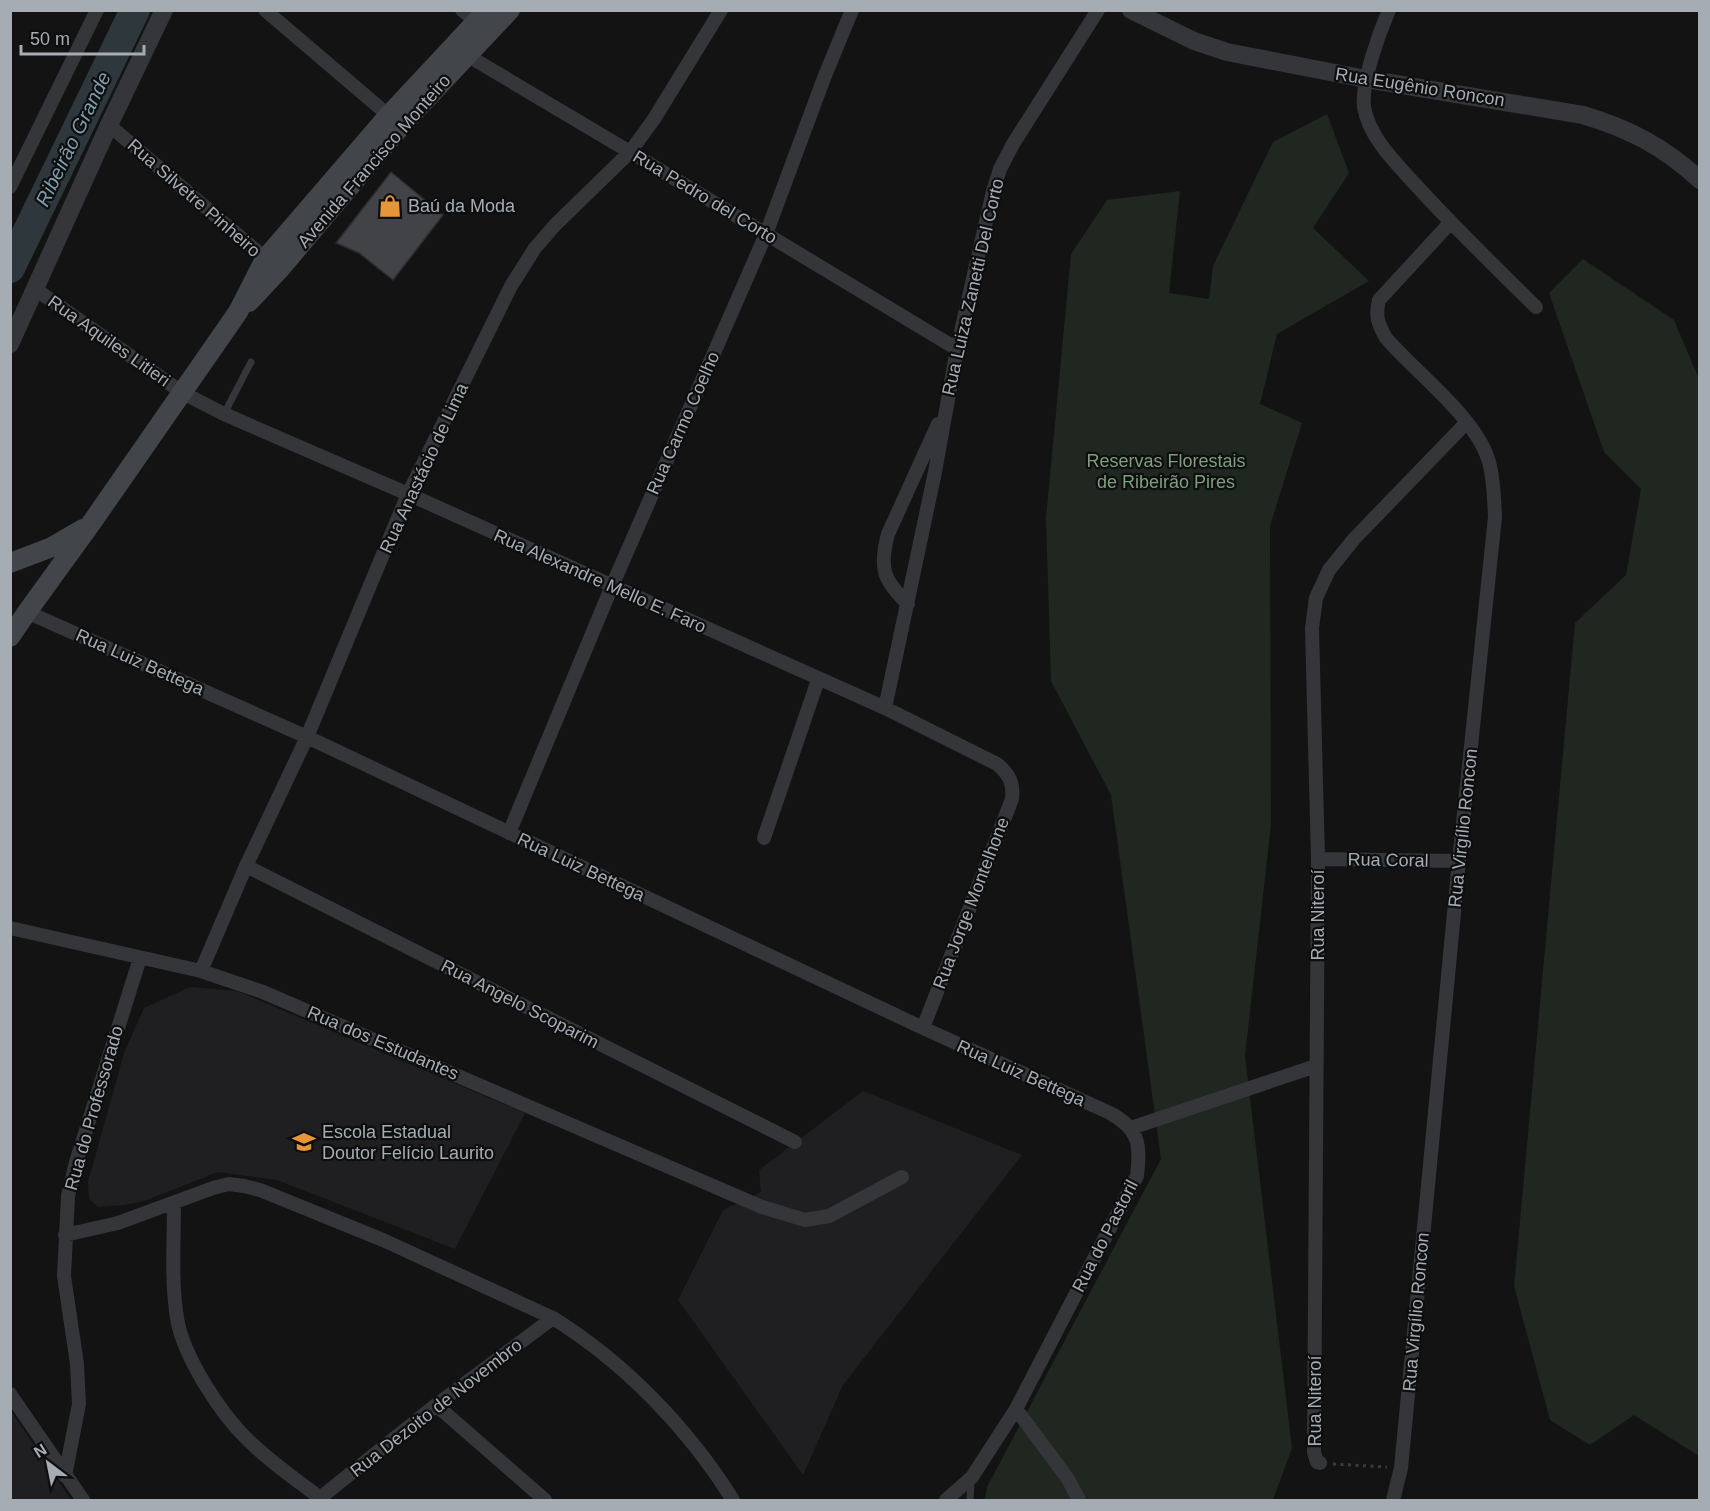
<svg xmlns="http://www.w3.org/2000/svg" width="1710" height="1511" viewBox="0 0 1710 1511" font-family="Arial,sans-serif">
<rect width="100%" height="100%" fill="#131314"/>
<!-- built -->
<path fill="#1f1f21" d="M190,987l47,4 288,122 -70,136 -178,-69 -59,-8 -74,29 -19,4 -27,2 -9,-8 -1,-17 36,-129 20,-45z
M863,1091l159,64 -179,230 -40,90 -125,-175 45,-90 38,-18 -2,-22z
M11,1411l60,89h-60z"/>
<!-- green -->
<path fill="#1f2720" d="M1327,114l22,59 -36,55 56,53 -92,53 -17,70 42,19 -32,103 1,298 -26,232 47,392 -19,52h-288l2,-13 174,-328 -50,-364 -60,-114 -5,-163 25,-264 36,-54 73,-9 -11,102 40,6 4,-33 60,-124z
M1583,259l91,61 25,59v1077l-65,-41 -44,30 -40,-25 -36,-134 61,-663 51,-48 15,-86 -37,-37 -55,-159z"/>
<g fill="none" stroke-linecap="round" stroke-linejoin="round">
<!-- river -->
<path stroke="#2d373c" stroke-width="30" d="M10,268l125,-258"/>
</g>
<!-- building -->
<path fill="#424347" stroke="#2d2d30" stroke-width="1.5" d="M391,172l52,43 -50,65 -34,-27 -23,-10z"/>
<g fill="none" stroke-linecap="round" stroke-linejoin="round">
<!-- path -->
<path stroke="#3a3d40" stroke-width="3" stroke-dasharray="3 4.5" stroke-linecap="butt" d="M1333,1464l54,3"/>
<!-- service -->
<path stroke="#343639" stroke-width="7" d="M224,414l27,-52
M970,1500l1,-20"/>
<!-- minor -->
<path stroke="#343639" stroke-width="14" d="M265,10l129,110
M462,10l19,16
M1389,10c-10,23 -28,73 -25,97 5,30 31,55 50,76 39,43 80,83 122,124
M460,51l170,101 327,197
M109,125l163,139
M10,187l87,-177
M35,289l148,104 41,21 184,80 477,214 112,56c12,10 17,19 15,35l-89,229
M908,604c-25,-24 -29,-36 -20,-70l50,-110
M27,612l280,125 616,291 187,85c29,16 31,31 27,63l-121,233 -44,68 -26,23
M885,708l50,-236 22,-123 36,-158 7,-22 13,-25 85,-134
M509,833l103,-247 154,-352 58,-156 28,-68
M764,838l54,-158
M1318,859l141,2
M246,866l549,276
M10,928l191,43 62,21 499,215 43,13 24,-4 73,-39
M201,971l45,-105 61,-129 101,-243 103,-208 24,-38 20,-23 75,-73 24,-33 67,-109
M1131,1128l185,-62
M174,1203c0,38 -3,77 3,115 6,38 43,95 71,122 22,22 50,41 75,60
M65,1235l53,-12 95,-35 16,-4 15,2 16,4 123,50 170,78c72,45 135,110 180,182
M10,1394l73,106
M436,1405l109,95
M1016,1409l52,70 11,21
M1320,1463l-3,-1 -3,-10 4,-593 -6,-231 4,-30 13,-28 25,-31 113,-117
M65,1476l14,-72 -2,-40 -13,-88 4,-80 8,-34 64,-204
M320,1498l116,-93 117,-87
M1393,1500l8,-32 58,-607 36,-344c-1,-18 -1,-37 -6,-55 -12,-44 -73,-89 -103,-124 -8,-14 -11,-22 -7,-38l71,-77"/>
<!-- tertiary -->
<path stroke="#343639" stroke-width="18" d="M1131,10l63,31 33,11 139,27 217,36c47,14 81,32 117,65
M10,344l99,-219 55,-115"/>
<!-- secondary -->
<path stroke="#424549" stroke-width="20" d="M249,302l30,-32 122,-144 109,-116
M10,563l42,-16 31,-18
M10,637l17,-25 63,-87 148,-213 27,-53 123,-143 99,-106"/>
</g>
<!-- icons -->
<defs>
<g id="shop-bare" transform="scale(1.8)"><path d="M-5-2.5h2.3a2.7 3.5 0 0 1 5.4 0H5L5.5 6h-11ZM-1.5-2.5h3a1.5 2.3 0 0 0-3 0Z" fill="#e69639" stroke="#0e0e0f" stroke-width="2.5" paint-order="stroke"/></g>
<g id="school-bare" transform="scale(1.8)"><path d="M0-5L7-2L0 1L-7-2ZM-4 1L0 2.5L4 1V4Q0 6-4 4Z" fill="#e69639" stroke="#0e0e0f" stroke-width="2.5" paint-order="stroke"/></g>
</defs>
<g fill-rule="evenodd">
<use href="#shop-bare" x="390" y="206"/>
<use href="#school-bare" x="304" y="1142"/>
</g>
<g text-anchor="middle" stroke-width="4.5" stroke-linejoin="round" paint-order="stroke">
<!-- street labels -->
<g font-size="18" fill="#a5acb4" stroke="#0e0e0f">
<text transform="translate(1420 87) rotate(9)" y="6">Rua Eugênio Roncon</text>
<text transform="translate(374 161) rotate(-49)" y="6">Avenida Francisco Monteiro</text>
<text transform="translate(705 197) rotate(31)" y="6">Rua Pedro del Corto</text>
<text transform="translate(194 198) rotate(41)" y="6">Rua Silvetre Pinheiro</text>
<text transform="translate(973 287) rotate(-77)" y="6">Rua Luiza Zanetti Del Corto</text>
<text transform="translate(109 341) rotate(35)" y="6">Rua Aquiles Litieri</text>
<text transform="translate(683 423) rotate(-66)" y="6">Rua Carmo Coelho</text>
<text transform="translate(424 468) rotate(-65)" y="6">Rua Anastácio de Lima</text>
<text transform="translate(600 581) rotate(24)" y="6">Rua Alexandre Mello E. Faro</text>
<text transform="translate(140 662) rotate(24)" y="6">Rua Luiz Bettega</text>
<text transform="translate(1463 828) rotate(-84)" y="6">Rua Virgílio Roncon</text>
<text transform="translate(1388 860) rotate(1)" y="6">Rua Coral</text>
<text transform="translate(581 867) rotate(25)" y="6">Rua Luiz Bettega</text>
<text transform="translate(971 903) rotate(-69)" y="6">Rua Jorge Montelhone</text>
<text transform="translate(1318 915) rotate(-90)" y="6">Rua Niteroí</text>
<text transform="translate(520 1004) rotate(27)" y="6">Rua Angelo Scoparim</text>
<text transform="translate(383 1043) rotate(23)" y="6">Rua dos Estudantes</text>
<text transform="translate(1021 1073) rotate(24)" y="6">Rua Luiz Bettega</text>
<text transform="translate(94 1108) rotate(-74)" y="6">Rua do Professorado</text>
<text transform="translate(1105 1236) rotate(-63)" y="6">Rua do Pastoril</text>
<text transform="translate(1416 1312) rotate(-85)" y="6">Rua Virgílio Roncon</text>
<text transform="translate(1315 1401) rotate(-90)" y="6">Rua Niteroí</text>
<text transform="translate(436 1408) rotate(-38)" y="6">Rua Dezoito de Novembro</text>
</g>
<!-- poi labels -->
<g font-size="18" fill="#a5acb4" stroke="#0e0e0f" text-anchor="start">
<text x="408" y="212">Baú da Moda</text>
<text x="322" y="1138">Escola Estadual<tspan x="322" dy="21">Doutor Felício Laurito</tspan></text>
</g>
<!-- park labels -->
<g font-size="18" fill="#7f9e7d" stroke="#0e0e0f">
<text x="1166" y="467">Reservas Florestais<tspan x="1166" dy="21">de Ribeirão Pires</tspan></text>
</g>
<!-- water labels -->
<g font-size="20" font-style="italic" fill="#7e9dad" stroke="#0e0e0f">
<text transform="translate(73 139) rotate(-64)" y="7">Ribeirão Grande</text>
</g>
</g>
<!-- border -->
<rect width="1710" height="1511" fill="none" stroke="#a5acb4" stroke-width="24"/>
<!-- north arrow -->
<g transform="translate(48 1463) rotate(328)" stroke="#0e0e0f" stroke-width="4.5" paint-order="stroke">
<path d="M0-4.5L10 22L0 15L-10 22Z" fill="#a5acb4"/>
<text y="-9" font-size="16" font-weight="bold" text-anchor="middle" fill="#a5acb4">N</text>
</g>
<!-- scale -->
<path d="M21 45v9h123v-9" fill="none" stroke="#a5acb4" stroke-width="3"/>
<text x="30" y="45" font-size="18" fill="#a5acb4" stroke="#0e0e0f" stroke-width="4.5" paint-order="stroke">50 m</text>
</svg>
